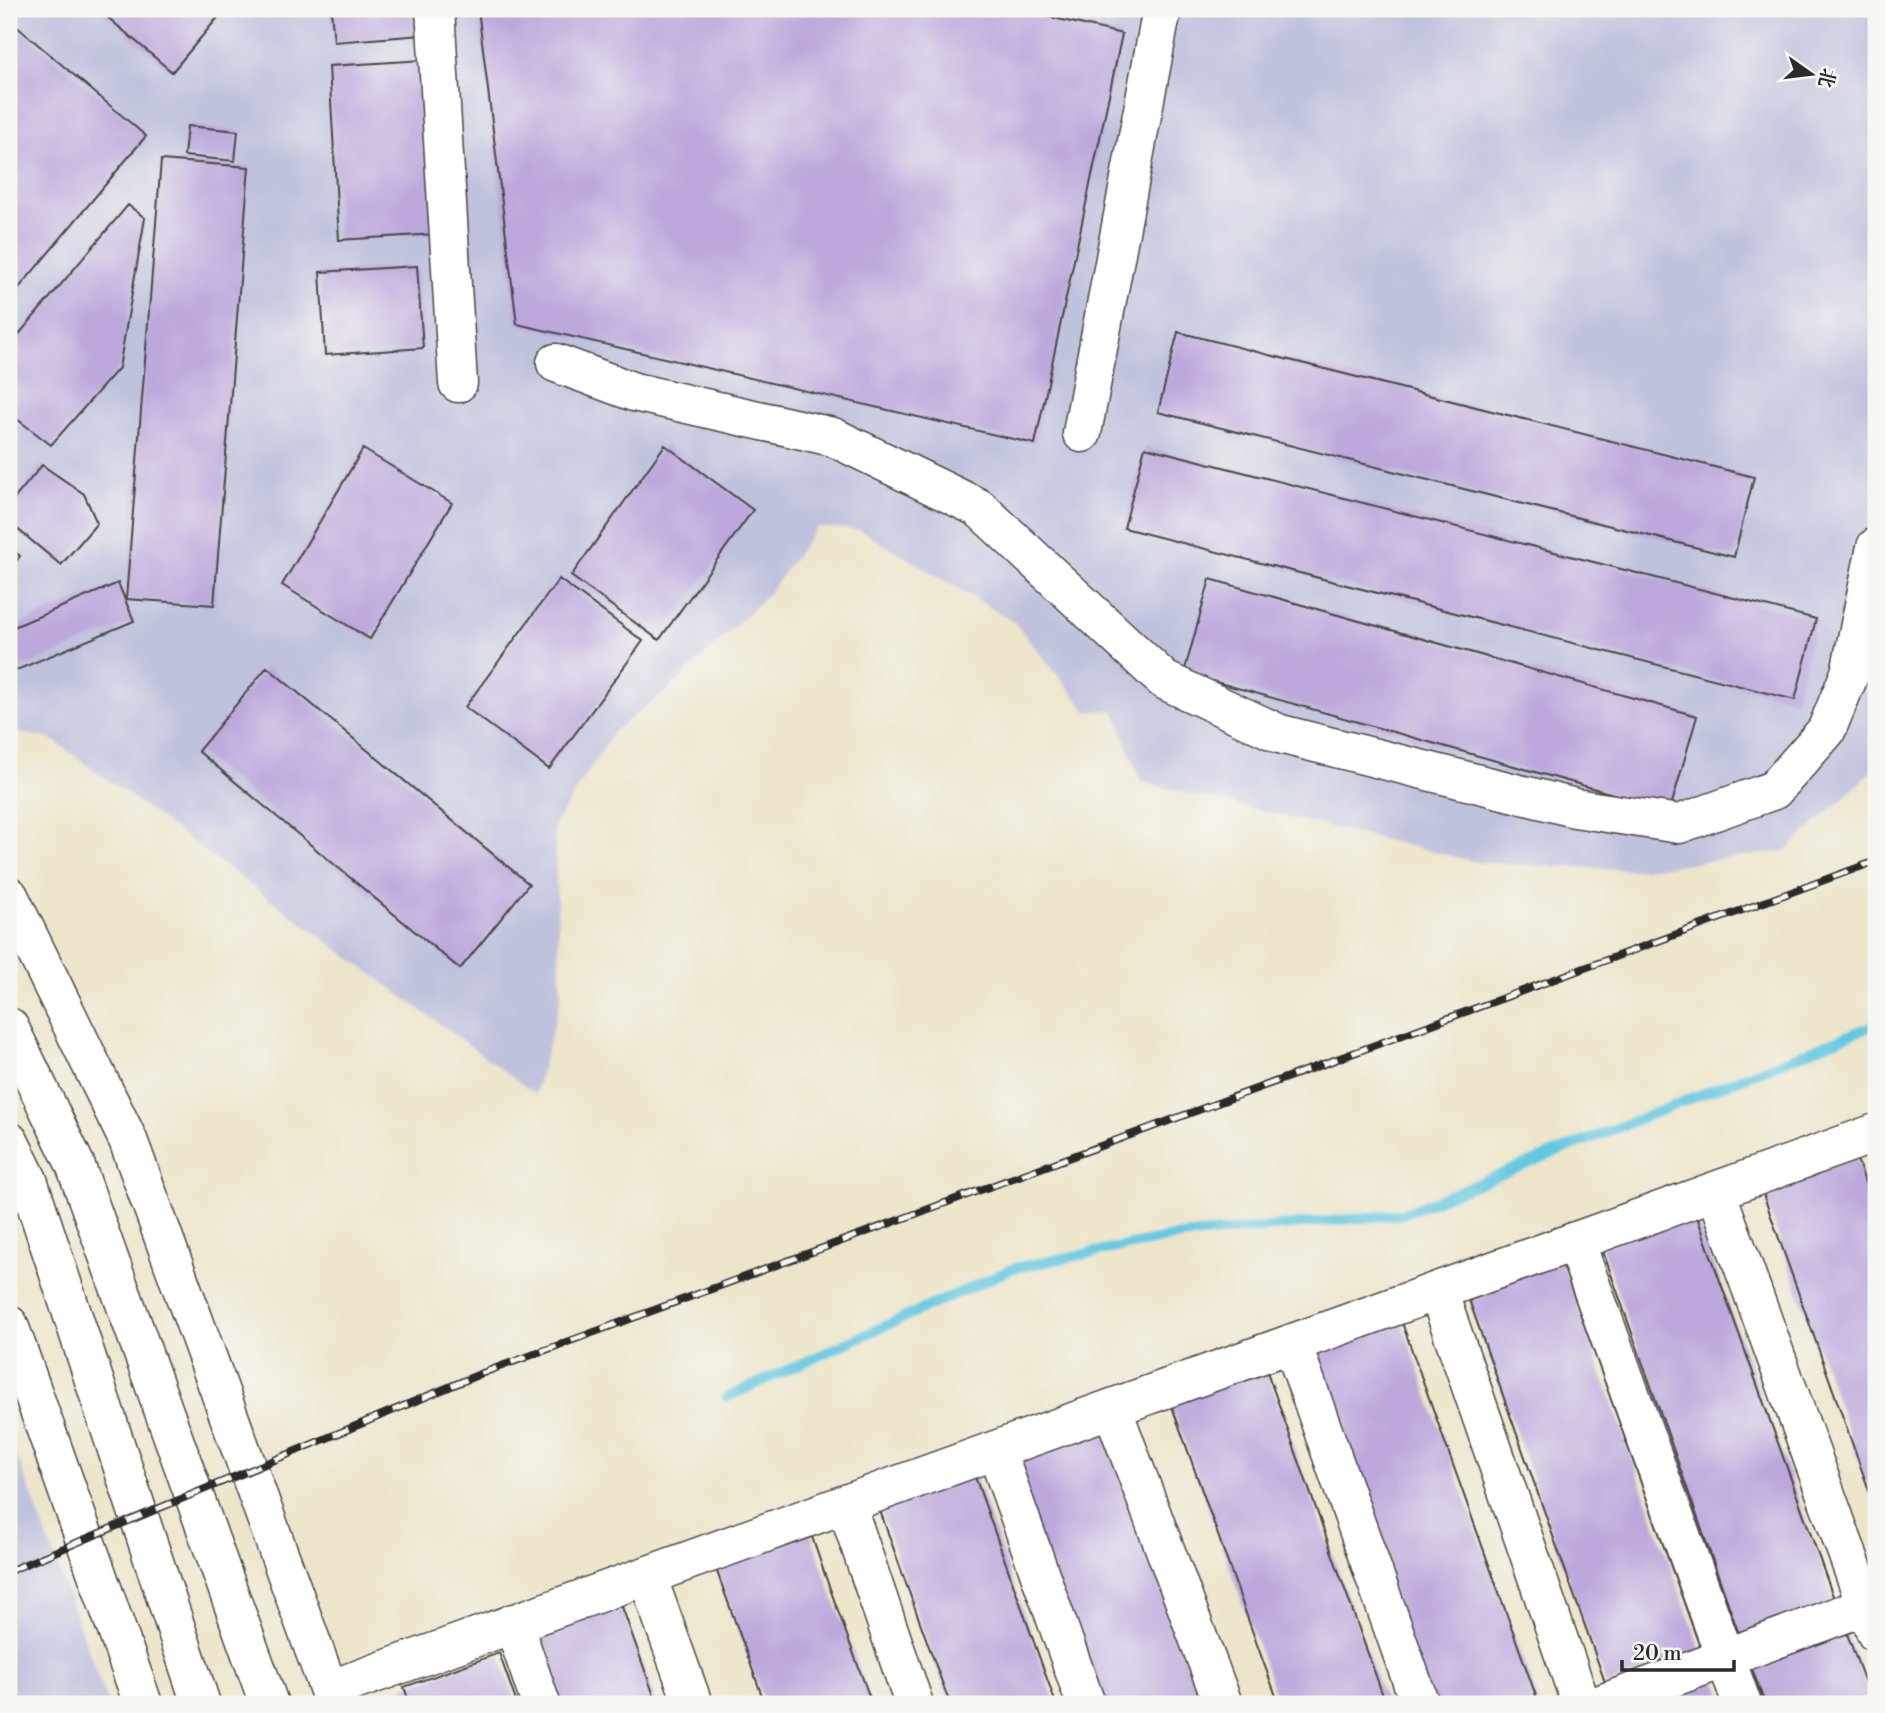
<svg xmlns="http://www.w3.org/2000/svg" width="1885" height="1713" viewBox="0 0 1885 1713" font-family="'Libre Bodoni','Noto Serif SC',serif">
<rect width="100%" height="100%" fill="#f6f6f2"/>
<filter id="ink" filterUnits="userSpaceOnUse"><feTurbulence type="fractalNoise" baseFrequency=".0143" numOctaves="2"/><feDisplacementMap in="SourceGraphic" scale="14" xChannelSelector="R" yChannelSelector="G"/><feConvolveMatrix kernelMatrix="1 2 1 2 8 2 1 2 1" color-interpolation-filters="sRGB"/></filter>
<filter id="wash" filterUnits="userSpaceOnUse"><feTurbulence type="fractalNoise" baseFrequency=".00686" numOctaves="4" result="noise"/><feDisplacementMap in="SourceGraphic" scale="28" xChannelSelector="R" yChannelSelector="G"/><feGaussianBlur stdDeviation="1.57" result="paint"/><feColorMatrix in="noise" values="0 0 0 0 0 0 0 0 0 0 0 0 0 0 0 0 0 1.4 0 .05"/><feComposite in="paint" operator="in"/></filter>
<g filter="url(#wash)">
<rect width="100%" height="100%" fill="#ede5ca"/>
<!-- industrial -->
<path fill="#bfc2dd" d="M9,9h1867v759l-90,83 -151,19 -154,-7 -340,-81 -27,-72 -26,2 -74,-90 -154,-92 -43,-3 -49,67 -95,92 -59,45 -60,95 7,172 -26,96 -483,-355 -43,-8z
M9,1437l19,48 80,219h-99z"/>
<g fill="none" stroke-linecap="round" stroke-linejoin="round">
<!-- stream -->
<path stroke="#63c7e0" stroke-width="10" d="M727,1397l287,-129 158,-31 230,-23 472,-189 2,-8"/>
</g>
<g id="blocks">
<!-- building -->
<path fill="#bca8dc" d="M98,9h127l-53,63z
M331,9h89l2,26 -88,7z
M478,9h538l106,25 -87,410 -518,-120z
M9,20l137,116 -137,164z
M424,60l12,174 -97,6 -10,-174z
M187,126l51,5 -3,30 -51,-5z
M161,160l88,7 -35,438 -88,-6z
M128,205l17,13 -26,150 -68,77 -42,-32v-67z
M417,266l6,82 -98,7 -5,-83z
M1178,332l576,145 -20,80 -576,-145z
M665,445l88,65 -94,130 -88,-64z
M1145,447l671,172 -21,81 -671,-172z
M363,449l89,54 -82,136 -88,-54z
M42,465l42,29 13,29 -36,42 -52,-43v-17z
M9,547l11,9 -11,15z
M559,579l84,62 -94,128 -84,-62z
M1210,579l487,137 -27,94 -486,-137z
M118,583l16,38 -122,51 -3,-9v-34z
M267,667l262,217 -69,85 -262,-218z
M1856,1157l20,56v297l-114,-319z
M1695,1211l140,391 -95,35 -139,-391z
M1561,1260l140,390 -95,35 -139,-391z
M1401,1320l138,384h-107l-126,-350z
M1265,1366l121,338h-107l-16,-43 -93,-260z
M1104,1428l99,276h-107l-87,-242z
M973,1471l83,233h-106l-41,-112 -31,-87z
M810,1531l15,44 47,129h-107l-50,-138z
M621,1604l36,100h-107l-24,-66z
M1846,1631l27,73h-108l-14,-38z
M499,1653l18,51h-107l-6,-17z
M1716,1678l9,26h-81z"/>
</g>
</g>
<g filter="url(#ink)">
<use href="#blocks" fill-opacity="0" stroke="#484743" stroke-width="2"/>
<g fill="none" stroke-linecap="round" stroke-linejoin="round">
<!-- minor casing -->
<g stroke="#484743" stroke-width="41">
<path id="minor" d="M435,9l23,374
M556,363l78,29 199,45 146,71 185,172 116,54 295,74 104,16 95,-34 52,-59 24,-58 26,-126
M1082,433l80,-424
M9,896l119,244 206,564
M1716,1191l160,442
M1575,1241l167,463
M1438,1291l143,413
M9,1325l134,379
M1292,1343l128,361
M1112,1408l111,296
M996,1450l90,254
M846,1504l68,200
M647,1576l46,128
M513,1623l28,81
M329,1690l1547,-557
M1601,1704l275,-102"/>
</g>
<!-- major casing -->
<g stroke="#484743" stroke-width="41">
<path id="major" d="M9,1027l66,137 194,540
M9,1141l19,39 173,524"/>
</g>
<!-- minor -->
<use href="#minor" stroke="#fff" stroke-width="38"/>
<!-- major -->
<use href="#major" stroke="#fff" stroke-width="38"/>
<!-- rail casing -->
<g stroke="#2b2b2b" stroke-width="8">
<path id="rail" d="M9,1571l471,-197 1396,-513"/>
</g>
<!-- rail -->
<use href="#rail" stroke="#f6f6f2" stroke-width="5" stroke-dasharray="16" stroke-linecap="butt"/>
</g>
</g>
<!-- margin -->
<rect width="1885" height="1713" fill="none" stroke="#f6f6f2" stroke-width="35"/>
<!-- north arrow -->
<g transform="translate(1811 74) rotate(104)" stroke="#f6f6f2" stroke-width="5" paint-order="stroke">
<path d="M0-5L12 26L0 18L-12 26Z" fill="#2b2b2b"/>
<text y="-10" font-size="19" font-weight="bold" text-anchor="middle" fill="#2b2b2b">北</text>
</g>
<!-- scale -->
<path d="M1622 1660v10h112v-10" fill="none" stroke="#2b2b2b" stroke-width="3.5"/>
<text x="1633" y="1660" font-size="21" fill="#2b2b2b" stroke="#f6f6f2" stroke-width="5" paint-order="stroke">20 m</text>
</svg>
